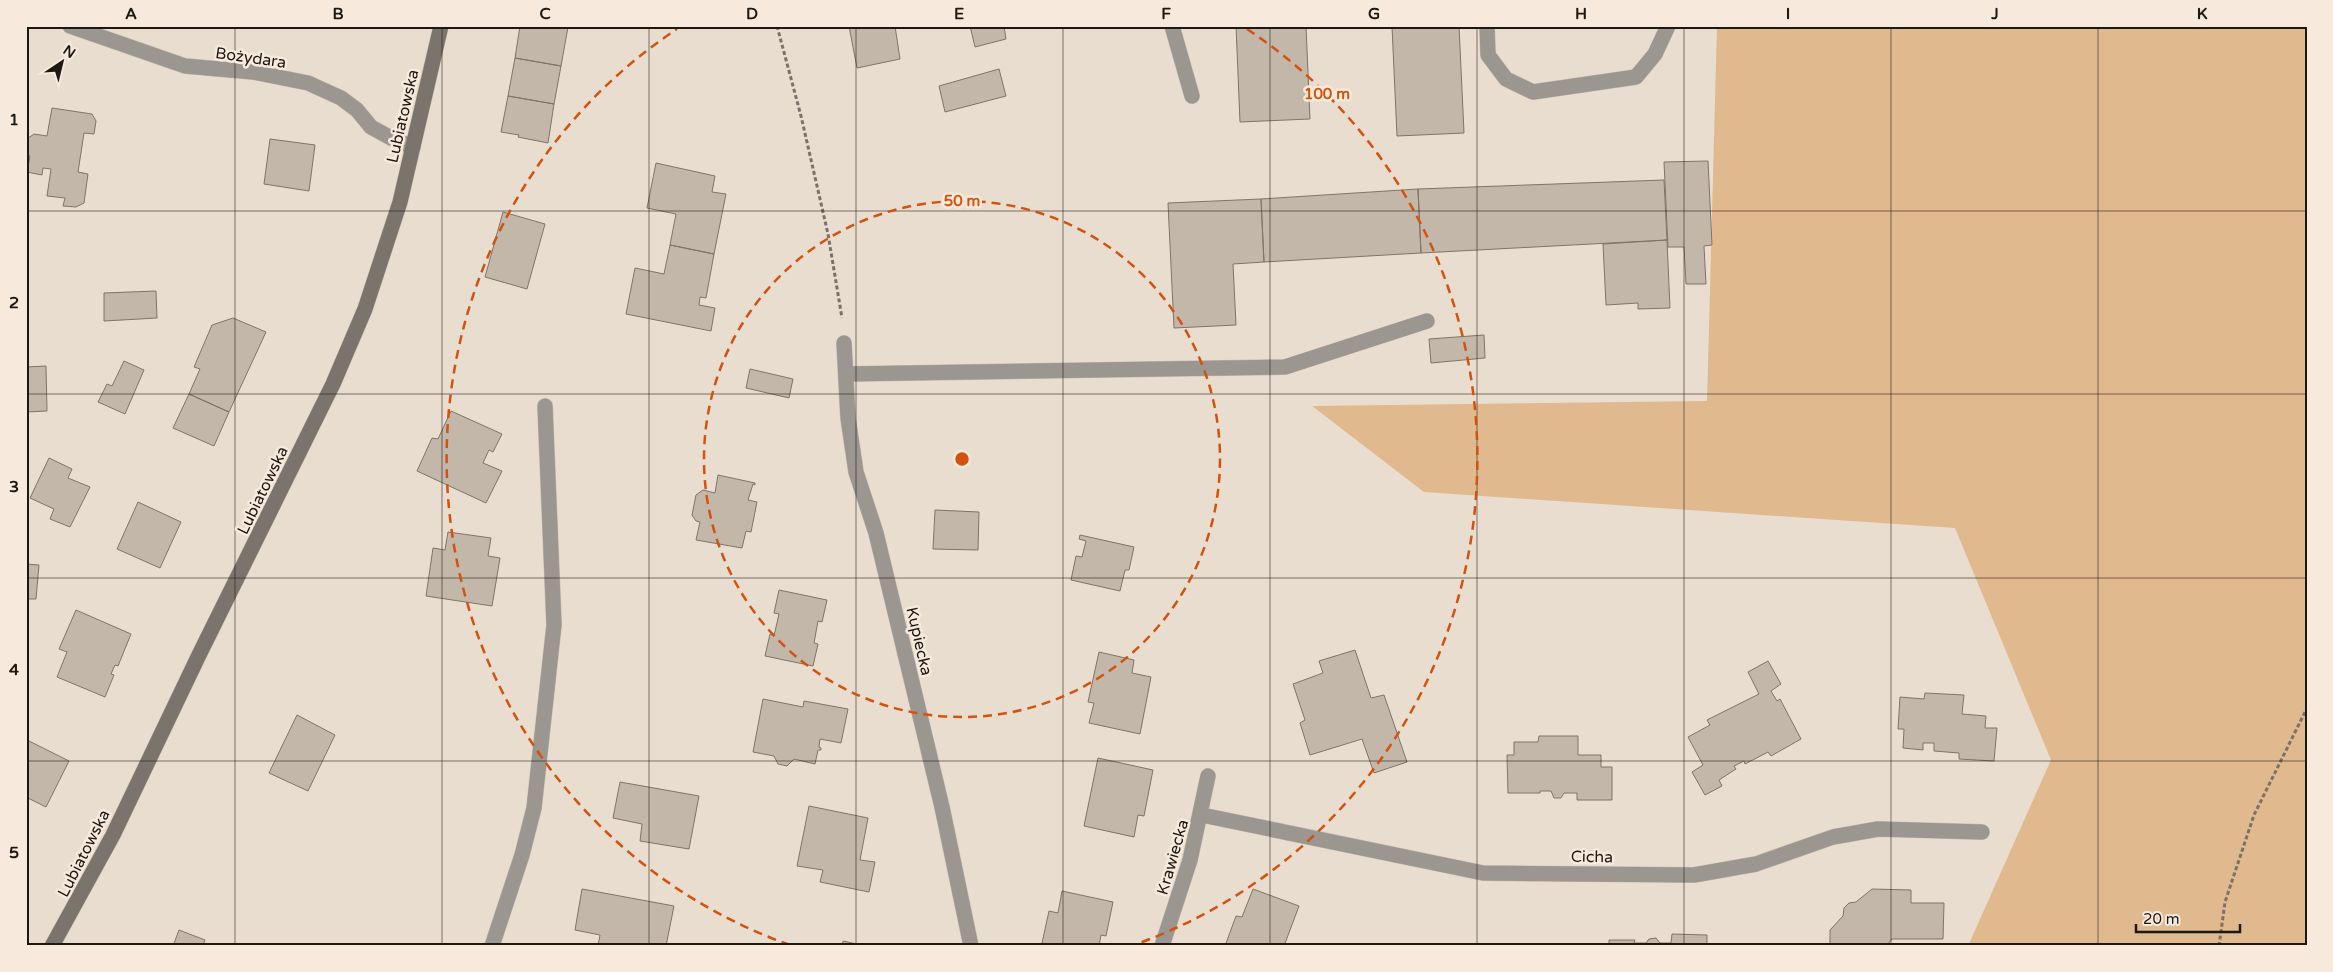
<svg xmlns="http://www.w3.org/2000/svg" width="2333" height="972" viewBox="0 0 2333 972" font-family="'Varela Round',sans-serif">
<rect width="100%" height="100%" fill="#e9ddcf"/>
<!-- green -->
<path fill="#e1b98e" d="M1717,26h590v920h-339l83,-186 -96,-232 -531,-36 -112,-86 395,-5z"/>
<!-- building -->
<path fill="#c3b7aa" stroke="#807468" d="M520,26l48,1 -7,39 -46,-8z
M849,26h46l5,33 -43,9z
M970,26h34l2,13 -31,8z
M1236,26h70l4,93 -70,3z
M1392,26h67l5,107 -67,3z
M515,58l46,8 -7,38 -46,-8z
M999,69l7,27 -61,16 -6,-26z
M508,96l46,8 -6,39 -30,-6 1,-2 -18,-3z
M52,108l40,6 4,7 -2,13 -10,-1 -6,39 10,2 -4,29 -8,4 -13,-1 2,-8 -18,-2 4,-27 -8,-1 -1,7 -15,-3 3,-16 -4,-1 1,-16 7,-5 13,2z
M270,139l45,6 -6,46 -45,-7z
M1708,161l4,84 -8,1 2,38h-20l-2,-37h-16l-4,-85z
M656,163l59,13 -3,16 14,2 -12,60 -44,-9 6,-31 -29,-6z
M1664,180l3,60 -246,13 -3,-64z
M1418,189l3,64 -157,9 -3,-63z
M1261,199l3,63 -31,2 3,61 -62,3 -6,-125z
M503,212l42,12 -18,65 -42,-12z
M1667,240l3,68 -32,1v-6l-32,2 -3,-61z
M670,245l44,9 -8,44 -6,-1 -1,8 16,3 -4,23 -85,-17 9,-46 29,6z
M156,291l1,27 -53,3v-28z
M233,318l33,14 -37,80 -40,-18 11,-25 -6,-2 18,-42z
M1484,335l1,23 -54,5 -2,-24z
M124,361l20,9 -19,44 -27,-12 9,-18 5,2z
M46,366l1,45 -21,1v-45z
M750,369l43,10 -4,19 -43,-10z
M189,394l40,18 -15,34 -41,-18z
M451,411l51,23 -9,18 -4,-2 -6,13 19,8 -16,32 -69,-32 15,-33 6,1z
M49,458l23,11 -4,9 22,9 -20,40 -20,-8 4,-10 -24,-11z
M718,475l37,8v2l-2,-1 -5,16 9,2 -6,30 -5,-1 -4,17 -46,-8 4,-18 -4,-1 -4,-6 4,-20 7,-5 12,3z
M138,502l43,20 -21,46 -43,-19z
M935,510l44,2 -1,38 -45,-1z
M448,532l43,6 -3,18 12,2 -8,48 -66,-10 7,-48 12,2z
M1080,535l54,12 -5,23h-4l-5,21 -49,-11 5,-24 6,1 4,-16 -7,-2z
M26,564l13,1 -3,34h-10z
M779,590l48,10 -5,22 -4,-1 -4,22 4,1 -5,22 -48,-10 5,-22 4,2 5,-22 -5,-1z
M76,610l55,24 -13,32 -3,-1 -4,9 3,1 -9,22 -48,-20 10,-25 -8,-3z
M1355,650l16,48 13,-3 23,67 -33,11 -12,-34 -52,16 -10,-32 5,-3 -12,-36 30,-11 -4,-12z
M1099,652l35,8 -2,13 19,4 -11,57 -51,-11 5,-20 -6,-1z
M1768,661l13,23 -10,7 6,10 3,-2 21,40 -30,17 -3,-4 -23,12 -1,-3 -10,5 2,3 -17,11 3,6 -17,9 -13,-23 11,-7 -15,-28 22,-12 -3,-5 52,-26 -11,-22z
M1925,693l39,2 -2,19 24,2 -1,12h12l-3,33 -35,-2v-6l-25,-2v-8h-11v7l-20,-2 1,-19h-6l2,-32 24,2z
M763,699l40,8 1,-6 44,8 -7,34 -21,-4 -1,8 2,1v2h-3l-3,14 -21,-5 -7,7 -9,-2 -4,-8 -21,-4z
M297,715l38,20 -27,56 -39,-18z
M1539,736h39v19h23v12h11v33h-35v-7h-13l-3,5h-7l-3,-7h-11v2h-32l-1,-38h7v-13h24z
M29,741l40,20 -23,46 -20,-10v-50z
M1098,758l55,12 -9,46 -6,-1 -4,22 -50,-11z
M620,782l79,14 -10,53 -49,-8 2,-17 -29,-6z
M809,806l59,12 -8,42 15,2 -6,30 -49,-10 3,-12 -26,-4z
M582,889l92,17 -8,40h-68l2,-11 -25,-5z
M1253,889l46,17 -15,40h-59l11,-30 6,1z
M1872,889l39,1v13h33l-1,36h-51l-6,7h-56v-16l13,-14 1,-8 5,-5 7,-1z
M1062,891l51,11 -7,34 -5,-1 -2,11h-43l-14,-3 7,-32 9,2z
M179,930l26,10 -2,5 2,1h-32z
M1672,934l35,1v11h-98v-6h26l-1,3h12l3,-4 7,-1 4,5h11z
M843,941l23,5h-24z"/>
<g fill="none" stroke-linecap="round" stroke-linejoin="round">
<!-- lane casing -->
<g stroke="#c4baad" stroke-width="16">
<path id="lane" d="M1172,26l20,70
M1487,26l1,29 18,24 27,13 103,-15 19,-23 13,-28"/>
</g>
<!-- street casing -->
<g stroke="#c4baad" stroke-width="16">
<path id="street" d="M70,26l115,40 68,6 55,11 33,15 16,12 14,17 20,11 22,9
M844,343l4,75 8,54 20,61 66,274 29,139
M847,374l438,-7 142,-46
M1202,815l281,58 211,2 62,-11 77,-27 45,-8 104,3
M492,946l30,-91 12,-47 20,-183 -9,-219
M1162,946l28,-86 18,-84"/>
</g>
<!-- secondary casing -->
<g stroke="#c4baad" stroke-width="16">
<path id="secondary" d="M52,946l61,-111 85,-178 135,-273 32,-75 35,-107 41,-176"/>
</g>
<!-- path -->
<path stroke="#7a7269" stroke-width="3" stroke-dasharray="4 2.5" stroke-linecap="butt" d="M777,26l24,90 27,118 14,84
M2219,946l6,-44 29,-87 53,-107"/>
<!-- lane -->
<use href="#lane" stroke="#9c9691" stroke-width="15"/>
<!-- street -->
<use href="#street" stroke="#9c9691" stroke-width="15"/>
<!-- secondary -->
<use href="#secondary" stroke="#7b746c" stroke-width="15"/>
</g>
<!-- grid -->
<path fill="none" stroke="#1c1813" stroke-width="1" stroke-opacity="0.55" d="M235,26v920M442,26v920M649,26v920M856,26v920M1063,26v920M1270,26v920M1477,26v920M1684,26v920M1891,26v920M2098,26v920M26,211h2281M26,394h2281M26,578h2281M26,761h2281"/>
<!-- distance rings -->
<g fill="none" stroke="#d4520d" stroke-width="2.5" stroke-dasharray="9 6">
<circle cx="962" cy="459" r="258"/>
<path d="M790 945A516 516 0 0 1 677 29M1247 29A516 516 0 0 1 1134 945"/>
</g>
<g text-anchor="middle" stroke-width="5" stroke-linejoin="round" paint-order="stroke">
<!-- street labels -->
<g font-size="16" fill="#1c1813" stroke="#f7eadc">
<text transform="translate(251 57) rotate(8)" y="6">Bożydara</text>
<text transform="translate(402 116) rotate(-77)" y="6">Lubiatowska</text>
<text transform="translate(262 490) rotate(-64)" y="6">Lubiatowska</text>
<text transform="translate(920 641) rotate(77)" y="6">Kupiecka</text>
<text transform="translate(83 853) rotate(-63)" y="6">Lubiatowska</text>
<text transform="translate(1592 856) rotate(1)" y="6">Cicha</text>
<text transform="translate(1172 857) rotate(-74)" y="6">Krawiecka</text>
</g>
</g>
<circle cx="962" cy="459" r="8" fill="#d4520d" stroke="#f7eadc" stroke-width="2.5"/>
<g font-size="15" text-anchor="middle" font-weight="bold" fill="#d4520d" stroke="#f7eadc" stroke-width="5" stroke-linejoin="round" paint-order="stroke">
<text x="1327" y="99">100 m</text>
<text x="962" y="206">50 m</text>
</g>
<!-- border -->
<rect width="2333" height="972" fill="none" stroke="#f7eadc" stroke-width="55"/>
<!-- north arrow -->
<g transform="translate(62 62) rotate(35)" stroke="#f7eadc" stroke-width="4" paint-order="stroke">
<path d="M0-4L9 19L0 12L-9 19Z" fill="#1c1813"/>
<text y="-8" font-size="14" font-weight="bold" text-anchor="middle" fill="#1c1813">N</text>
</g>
<!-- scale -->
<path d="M2136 924v8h104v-8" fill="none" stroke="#1c1813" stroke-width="2.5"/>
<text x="2143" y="924" font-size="15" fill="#1c1813" stroke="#f7eadc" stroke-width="4" paint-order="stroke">20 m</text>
<rect x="28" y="28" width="2278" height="916" fill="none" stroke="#1c1813" stroke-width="2"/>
<g font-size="16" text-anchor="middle" font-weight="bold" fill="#1c1813">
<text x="131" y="19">A</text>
<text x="338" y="19">B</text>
<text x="545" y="19">C</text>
<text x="752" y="19">D</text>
<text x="959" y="19">E</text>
<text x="1166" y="19">F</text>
<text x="1374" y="19">G</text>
<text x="1581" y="19">H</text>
<text x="1788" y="19">I</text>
<text x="1995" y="19">J</text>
<text x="2202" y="19">K</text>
<text x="14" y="125">1</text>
<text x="14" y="308">2</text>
<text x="14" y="492">3</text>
<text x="14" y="675">4</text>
<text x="14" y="858">5</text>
</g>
</svg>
